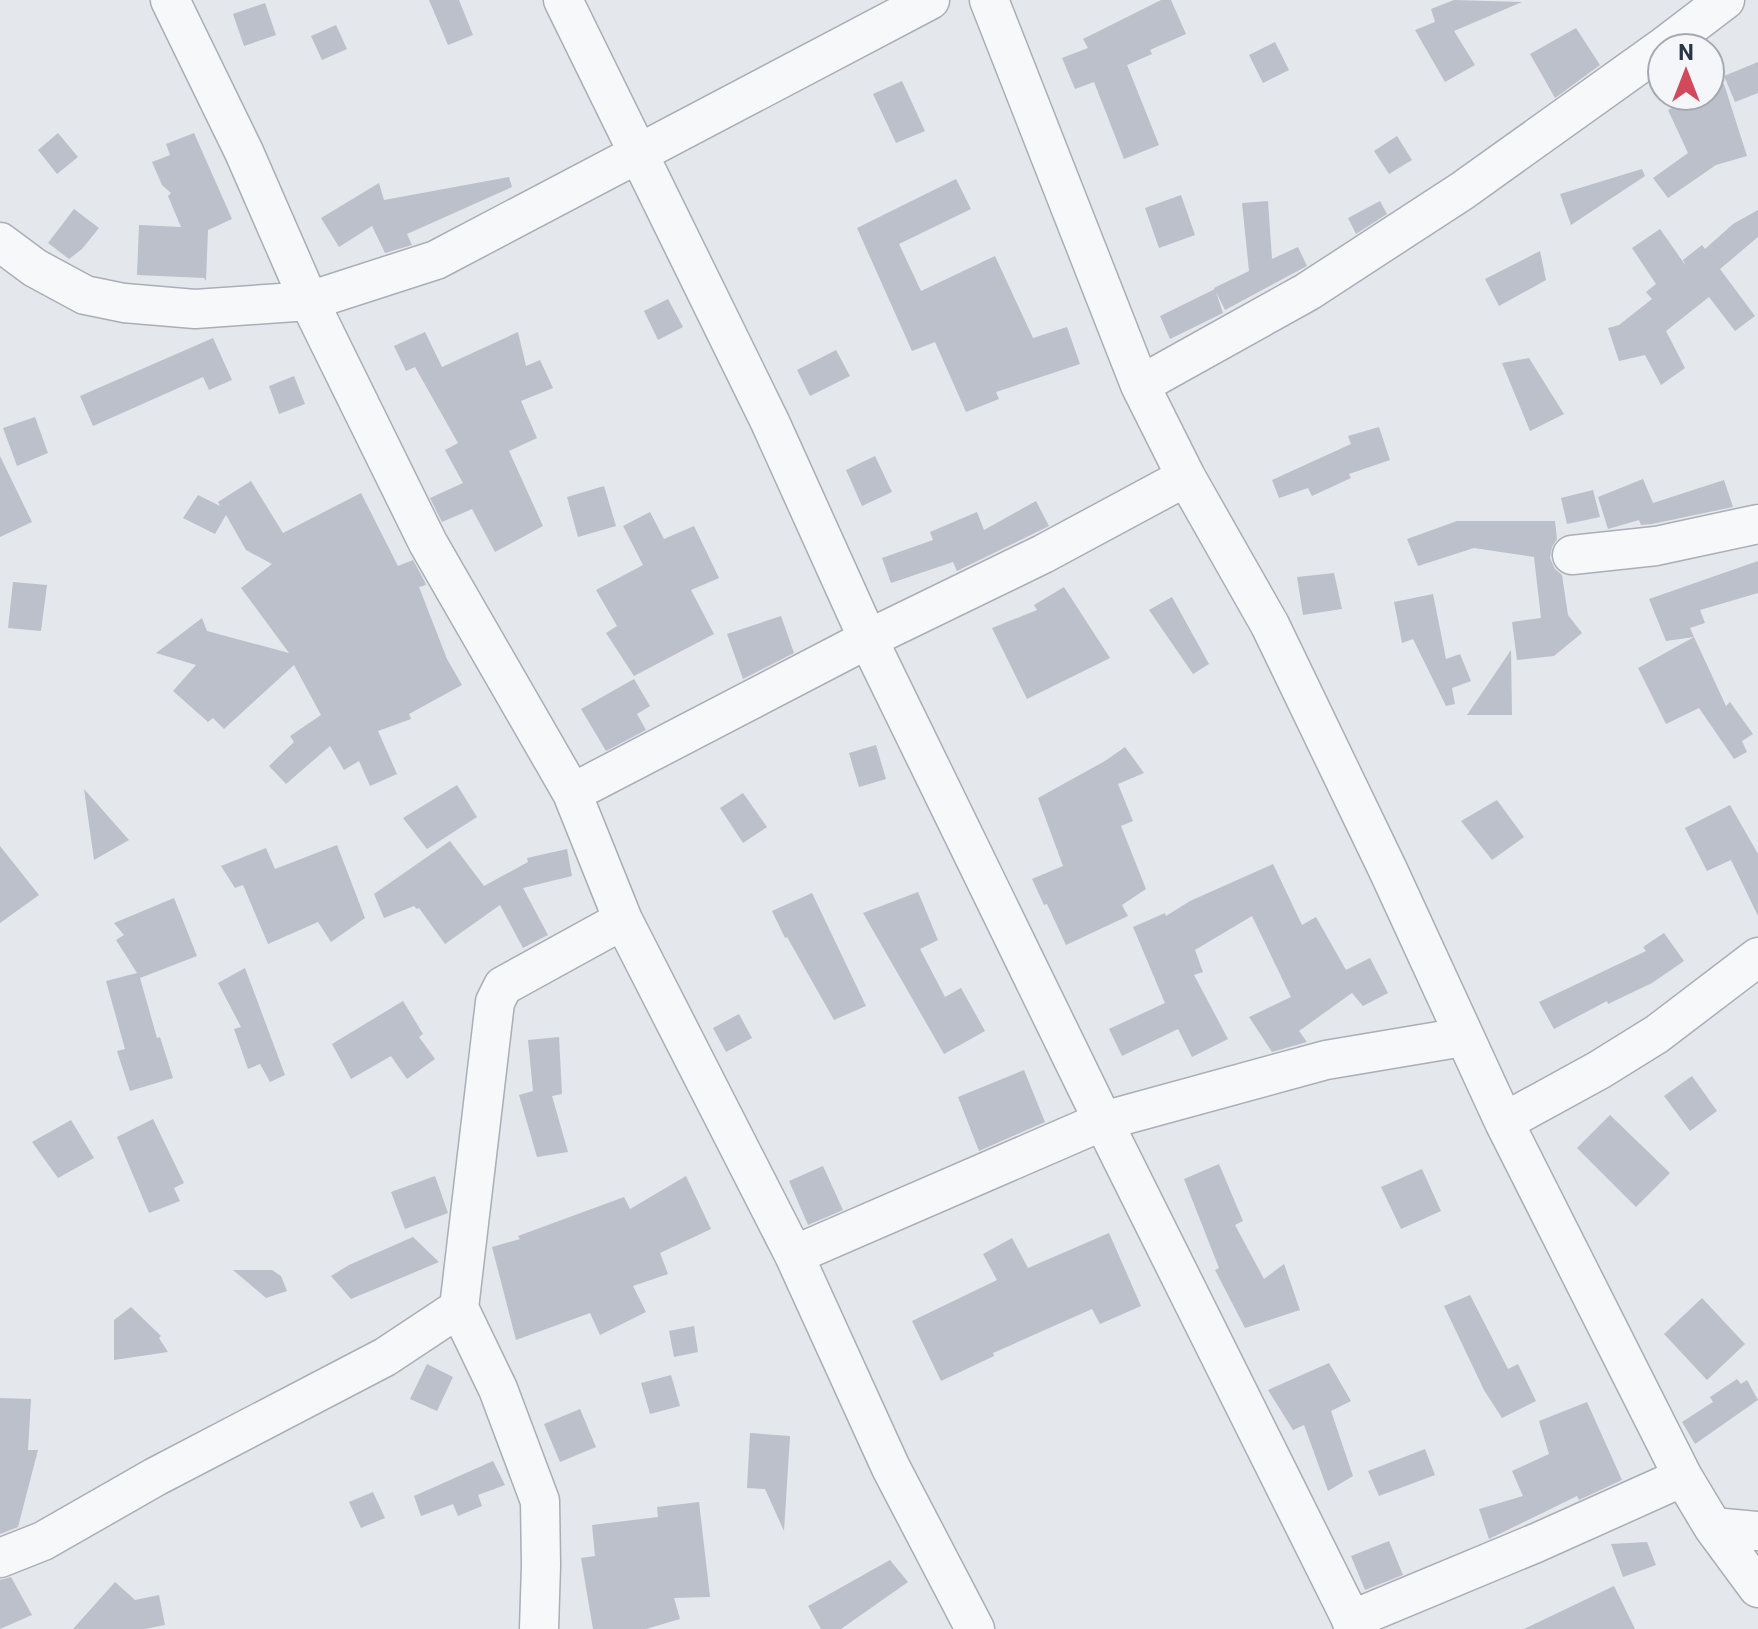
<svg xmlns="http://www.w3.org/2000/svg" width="1758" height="1629" viewBox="0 0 1758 1629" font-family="Roboto,sans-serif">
<rect width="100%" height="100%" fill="#e4e7ec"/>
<!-- building -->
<path fill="#bbc0ca" d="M429,0h30l14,35 -25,10z
M1161,0h10l15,34 -36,16 2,4 -25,11 32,80 -35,14 -30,-77 -19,7 -13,-31 26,-10 -5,-9z
M1454,0l68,2 -68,29 21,34 -30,17 -30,-52 20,-8 -4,-13z
M265,3l11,32 -32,11 -11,-32z
M336,25l11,24 -25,11 -11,-24z
M1576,28l24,37 -45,33 -25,-44z
M1275,42l14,28 -26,13 -14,-28z
M1758,62v31l-23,9 -11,-26z
M902,81l23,50 -29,12 -23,-49z
M1724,84l23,72 -31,9 -48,33 -15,-20 35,-25 -20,-43 29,-14h13v-6z
M58,133l20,24 -21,17 -19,-24z
M194,133l38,86 -24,11 -2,51 -2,-3 -67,-3 2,-50 42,2 -13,-31 3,-3 -9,-8 -10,-23 18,-7 -4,-11z
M1397,136l15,24 -23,14 -15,-23z
M1642,169l3,7 -74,49 -11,-31z
M509,177l3,10 -105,47 5,11 -27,8 -13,-27 -33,21 -18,-29 58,-35 5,17z
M956,179l15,30 -72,35 22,47 74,-35 38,82 34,-11 13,37 -84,28 3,7 -33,13 -31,-70 -23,9 -55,-123z
M1181,195l14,40 -36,13 -14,-40z
M1268,201l4,58 26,-12 9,19 -82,44 -11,-22 35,-17 -7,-68z
M1380,201l7,13 -31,20 -8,-16z
M74,209l25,19 -17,21 -13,10 -21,-16z
M1758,210v27l-38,32 35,47 -20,15 -26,-34 -43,34 19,37 -24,17 -16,-30 -26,6 -11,-33 11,-3 33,-26 -6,-7 10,-8 -24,-36 28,-19 26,37 -3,-6 19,-15 3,4 28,-25z
M1540,251l6,29 -47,26 -14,-27z
M1215,289l8,24 -53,26 -10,-23z
M668,299l15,28 -25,13 -14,-29z
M425,332l17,35 76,-35 8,34 14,-6 13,28 -32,13 16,37 -28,13 34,75 -48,26 -23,-43 -30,13 -12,-24 33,-15 -18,-33 13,-7 -43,-76 -9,4 -12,-25z
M213,338l19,42 -23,10 -6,-13 -110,49 -13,-30z
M836,350l14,26 -40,20 -13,-26z
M1529,358l35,56 -34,17 -28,-68z
M294,376l11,28 -26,10 -10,-28z
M35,417l13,36 -31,13 -14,-38z
M1379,427l11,33 -41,14 2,4 -39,18 -4,-8 -29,10 -7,-18 79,-36 -3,-8z
M0,456l32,66 -32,15z
M875,456l17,36 -30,14 -16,-36z
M1643,479l10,24 71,-23 9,27 -81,17 -11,1 -2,-5 -31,9 -10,-32z
M251,481l32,52 78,-40 37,73 15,-6 12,22 1,3 -7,2 28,72 15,26 -53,29 2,5 -33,12 19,43 -27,12 -11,-25 -15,9 -14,-24 -44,38 -17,-18 25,-24 -4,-6 31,-21 -27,-50 -70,64 -11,-11 -5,4 -35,-31 23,-26 -40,-12 46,-35 5,13 82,22 -48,-65 31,-24 -26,-14 -20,-35 -11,19 -32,-16 15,-23 22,11 -2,-4z
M604,486l12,40 -38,11 -11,-40z
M1593,490l7,27 -33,7 -6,-26z
M1036,501l13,25 -92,45 -4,-9 -62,21 -9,-25 51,-18 -3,-8 47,-20 7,18z
M650,512l14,27 30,-13 25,52 -28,12 23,44 -80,42 -28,-43 11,-7 -21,-36 47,-25 -20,-39z
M1457,521h98l2,18 -5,8 -2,11 5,11 7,6 6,40 14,18 -28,23 -37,4 -5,-38 29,-4 -7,-61 -60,-9 -56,18 -11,-27z
M1758,561v32l-58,17 5,13 -15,5 4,9 -28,4 -17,-42z
M1334,573l8,36 -39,6 -6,-38z
M13,582l34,3 -6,46 -33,-3z
M1064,587l46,71 -83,41 -35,-71 45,-18 -3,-5z
M1433,594l13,65 14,-5 11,27 -19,7 3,16 -9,2 -33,-67 -11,4 -8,-41z
M1172,597l37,67 -16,10 -44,-64z
M781,616l13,37 -51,26 -16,-45z
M1694,637l32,69 4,-4 23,32 -11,7 5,11 -13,7 -35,-51 -33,16 -28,-56z
M1511,650l1,65h-45z
M634,679l16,27 -13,8 9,16 -40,21 -25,-42z
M876,745l10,34 -27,8 -10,-34z
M1125,747l19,26 -26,11 15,37 -12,5 25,63 -24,16 6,11 -62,29 -19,-41 -3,1 -12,-26 31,-13 -25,-68 67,-37z
M457,785l20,32 -50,32 -24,-31z
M84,789l45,51 -35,20z
M743,793l24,34 -24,16 -23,-35z
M1497,800l27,37 -32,23 -31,-39z
M1730,805l28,49v62l-27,-56 -24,11 -22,-43z
M450,841l34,45 44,-24 -1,-4 40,-9 5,27 -49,12 25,47 -25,13 -23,-43 -55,39 -26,-36 -2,1 -3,-3 -30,12 -10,-24z
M337,845l28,73 -34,24 -13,-20 -50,22 -25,-59 -8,3 -14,-22 45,-18 9,21z
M0,846l39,49 -39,28z
M1273,864l29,61 14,-8 30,53 24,-12 18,35 -25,13 -11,-13 -53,38 8,11 -35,10 -23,-35 42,-20 -39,-81 -57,34 8,22 -9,3 34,64 -36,18 -14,-28 -56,27 -13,-27 56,-26 -32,-76 32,-14 1,3 24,-15z
M918,892l20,48 -18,9 25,48 16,-9 24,43 -41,23 -81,-141z
M812,893l54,113 -32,14 -47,-83 -2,1 -13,-27z
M174,898l23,58 -57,22 17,60 3,-1 13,41 -43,13 -13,-40 8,-2 -19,-68 31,-8 -21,-33 8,-5 -10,-12z
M1664,933l20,28 -32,22 -44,21 -1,-3 -53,28 -15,-27 107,-51 -3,-4z
M245,968l40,107 -15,7 -10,-18 -12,5 -14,-40 7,-2 -23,-44z
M403,1001l20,33 -4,3 16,22 -28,20 -16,-23 -40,23 -19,-35z
M739,1014l13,24 -26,14 -13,-24z
M559,1037l3,57 -10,2 16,56 -31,5 -18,-62 14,-4 -5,-51z
M1024,1070l21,52 -66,29 -21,-54z
M1692,1076l25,35 -27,20 -26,-35z
M1610,1115l60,58 -34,34 -59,-59z
M153,1119l31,64 -10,5 6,13 -31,12 -32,-76z
M71,1120l23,38 -36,20 -26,-36z
M1219,1164l24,57 -8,4 29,54 20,-15 16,46 -55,18 -30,-58 4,-2 -35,-89z
M823,1166l20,44 -35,15 -19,-44z
M1422,1169l19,42 -40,18 -20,-42z
M435,1176l13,37 -43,16 -14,-37z
M686,1176l25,53 -51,24 8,21 -35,12 13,26 -46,23 -10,-22 -74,27 -24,-93 28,-8 -2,-3 106,-39 6,12z
M1109,1233l32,73 -41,18 -8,-15 -99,44 1,3 -53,25 -29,-60 85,-41 -14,-26 29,-16 16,30z
M413,1237l26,25 -88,37 -20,-23 18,-11z
M233,1270h39l9,6 6,15 -21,7z
M1470,1295l38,74 10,-5 18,37 -34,17 -18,-28 -40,-84z
M1702,1298l43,46 -38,36 -43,-46z
M131,1307l30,29 -2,2 9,14 -54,8v-40z
M694,1326l4,26 -24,5 -5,-26z
M1329,1363l22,38 -20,10 22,65 -25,15 -24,-66 -11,5 -25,-40z
M427,1364l26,13 -16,34 -27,-12z
M671,1375l9,31 -30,8 -9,-31z
M1737,1379l4,5 6,-4 11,20 -63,44 -13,-22 31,-20 -3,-5z
M0,1398l31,1 -3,51h10l-20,77 -18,7z
M1587,1402l35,78 -43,20 -2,-4 -88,43 -10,-30 44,-13 -11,-25 37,-17 -10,-33z
M580,1409l16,38 -36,15 -16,-38z
M750,1433l40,3 -6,95 -19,-42 -18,-1z
M1425,1449l10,26 -56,21 -11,-25z
M493,1461l12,24 -27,10 4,11 -24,10 -5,-12 -32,12 -7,-20z
M373,1492l12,26 -24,10 -12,-26z
M699,1502l11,95 -36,1 6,21 -34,10h-53l-12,-71 14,-2 -3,-31 66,-8 -1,-10z
M1389,1541l14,34 -38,15 -14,-34z
M1647,1542l9,23 -33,12 -12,-33z
M890,1560l18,22 -67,47h-20l-13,-23z
M11,1577l21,38 -32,14v-49z
M115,1582l20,18 24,-5 6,30 -20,4h-72z
M1614,1586l21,43h-111z"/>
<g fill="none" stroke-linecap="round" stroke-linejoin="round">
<!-- minor casing -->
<g stroke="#a9aeb7" stroke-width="41">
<path id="minor" d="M170,0l74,152 65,149 119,242 144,250 51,127 171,335 97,213 84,161
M563,0l207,422 98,217 235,482 253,508
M989,0l151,385 46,92 84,148 118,245 116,252 179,355 30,50 45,61
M1662,48l63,-48
M0,242l35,26 50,27 39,8 71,6 114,-8 127,-41 494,-260
M1140,385l167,-93 155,-101 200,-143
M1572,555l84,-9 102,-22
M572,793l296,-154 175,-85 143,-77
M1504,1122l95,-52 58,-36 101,-77
M794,1255l309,-134 223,-61 137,-23
M459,1308l39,81 42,112 1,64 -2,64
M1713,1527l45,4
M0,1558l43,-17 112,-64 230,-120 74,-49 36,-306 8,-16 120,-66
M1351,1620l185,-77 147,-66"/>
</g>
<!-- minor -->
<use href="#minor" stroke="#f7f8fa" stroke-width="38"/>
</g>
<!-- north arrow -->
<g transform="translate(1686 72)"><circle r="38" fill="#f4f6f9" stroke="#a4a8b1" stroke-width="2"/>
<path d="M0-6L14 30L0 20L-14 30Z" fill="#d1495b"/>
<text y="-12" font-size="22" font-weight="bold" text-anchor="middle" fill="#2b3445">N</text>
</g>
</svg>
